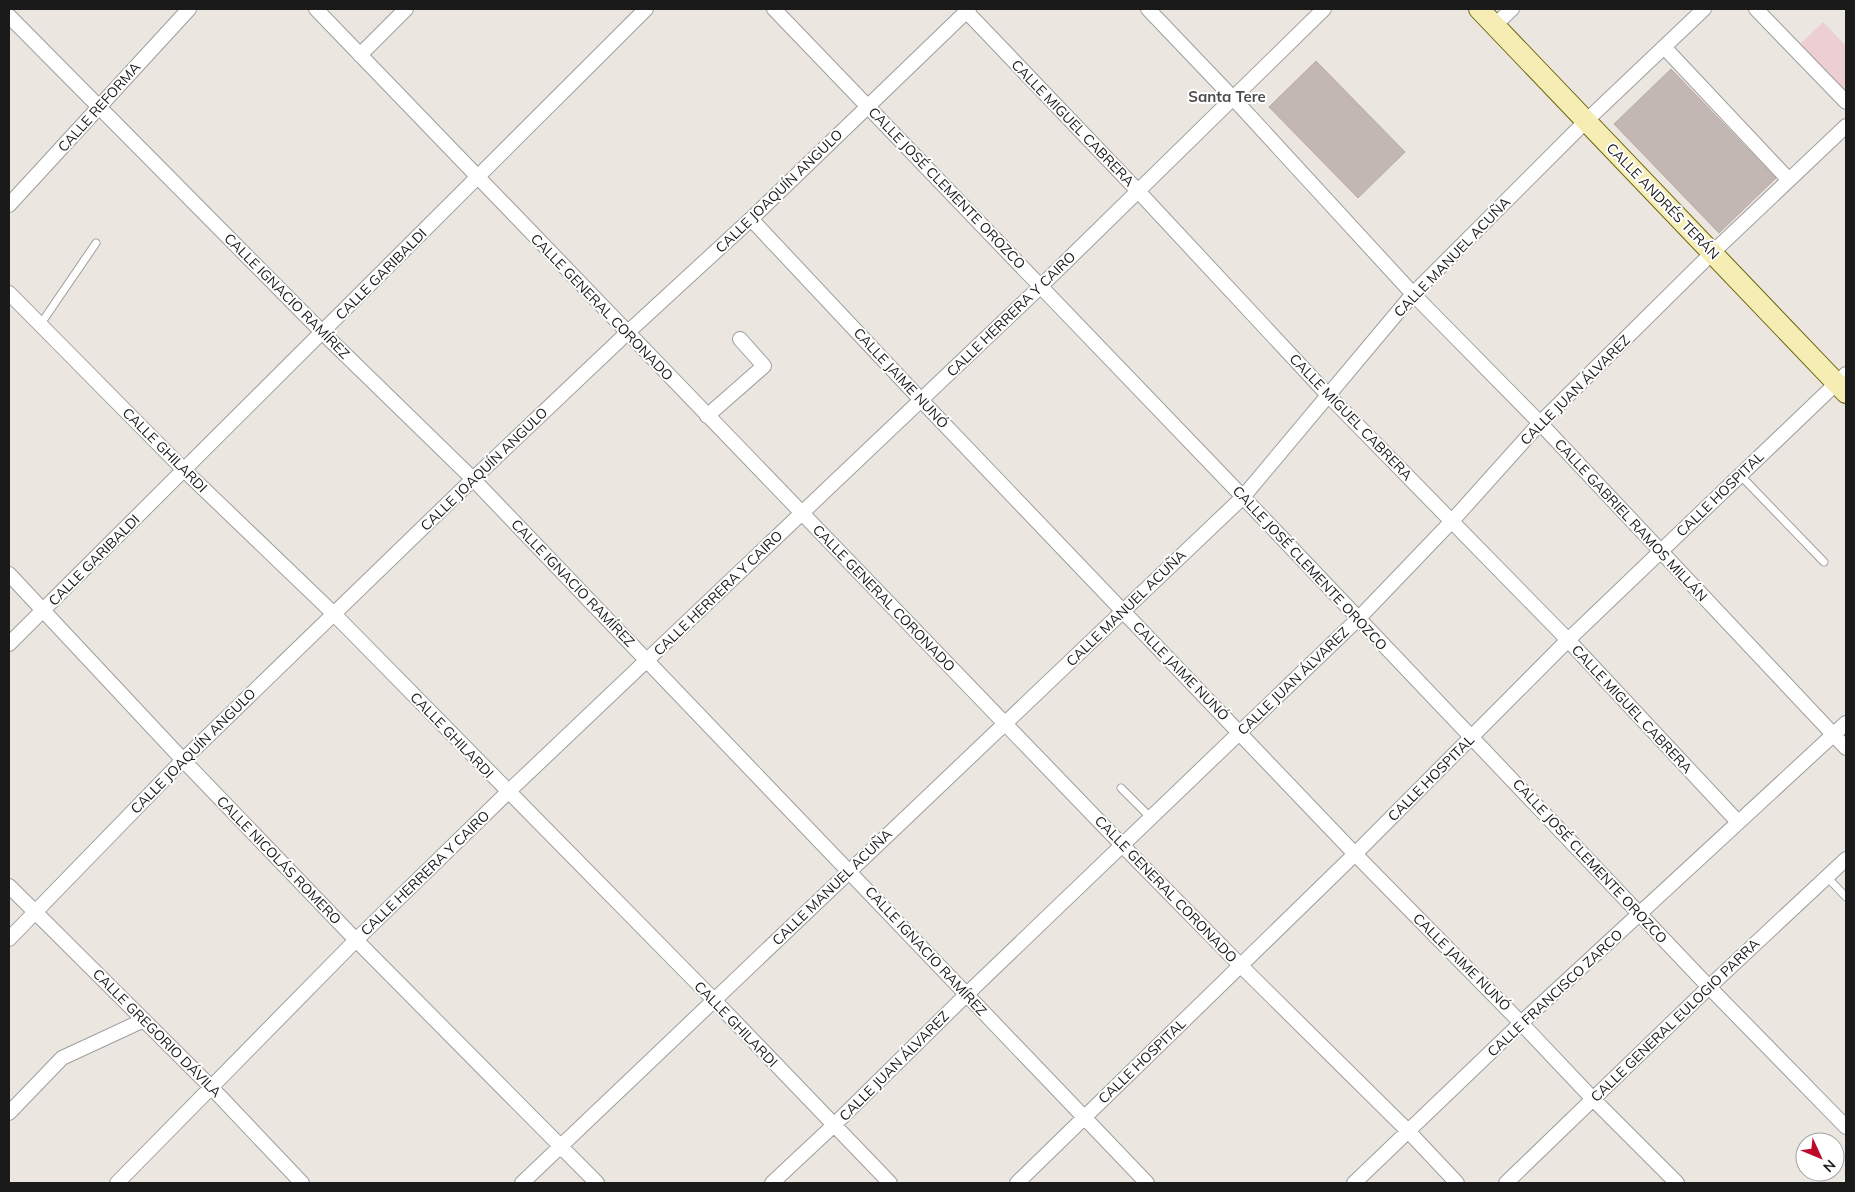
<svg xmlns="http://www.w3.org/2000/svg" width="1855" height="1192" viewBox="0 0 1855 1192" font-family="Mulish,sans-serif">
<rect width="100%" height="100%" fill="#ece6e0"/>
<!-- commercial -->
<path fill="#edcfd3" d="M1823,22l23,24v49l-48,-49z"/>
<!-- building -->
<path fill="#c3b7b4" stroke="#bdaaa3" d="M1316,61l89,91 -47,46 -89,-91z
M1671,69l105,109 -57,55 -105,-109z"/>
<g fill="none" stroke-linecap="round" stroke-linejoin="round">
<!-- lane casing -->
<g stroke="#9e9e9e" stroke-width="9">
<path id="lane" d="M40,325l56,-82
M1740,475l84,87
M1121,788l30,30
M1827,877l19,20"/>
</g>
<!-- street casing -->
<g stroke="#9e9e9e" stroke-width="16">
<path id="street" d="M316,9l807,837 117,119 169,167 48,51
M774,9l469,488 466,490 137,140
M1148,9l85,89 180,196 127,129 306,325
M1756,9l90,93
M966,11l172,180 190,204 240,245 170,182
M9,16l313,316 151,147 674,704
M1495,25l17,-16
M1664,47l125,133
M360,55l46,-46
M9,205l180,-196
M751,219l170,181 434,454 166,169 71,75 85,85
M9,293l175,177 150,144 380,386 176,183
M707,416l57,-50 -24,-27
M9,574l174,186 173,180 241,243
M9,644l637,-635
M9,886l202,201 91,96
M9,939l174,-179 290,-281 154,-146 124,-114 218,-210
M9,1113l53,-55 82,-38
M117,1183l239,-243 152,-148 533,-506 283,-277
M522,1183l721,-686 170,-203 173,-173 118,-112
M772,1183l62,-58 133,-131 391,-375 94,-98 88,-98 172,-170 134,-127
M1017,1183l338,-329 213,-214 278,-266
M1354,1183l167,-160 325,-300
M1506,1183l203,-196 137,-128"/>
</g>
<!-- secondary casing -->
<g stroke="#6a6309" stroke-width="22">
<path id="secondary" d="M1479,9l367,384"/>
</g>
<!-- lane -->
<use href="#lane" stroke="#fff" stroke-width="7"/>
<!-- street -->
<use href="#street" stroke="#fff" stroke-width="14"/>
<!-- secondary -->
<use href="#secondary" stroke="#f6edb4" stroke-width="20"/>
</g>
<g text-anchor="middle" stroke-width="4" stroke-linejoin="round" paint-order="stroke">
<!-- street labels -->
<g font-size="14" fill="#1a1a1a" stroke="#fff">
<text transform="translate(99 107) rotate(-48)" y="5">CALLE REFORMA</text>
<text transform="translate(1073 123) rotate(46)" y="5">CALLE MIGUEL CABRERA</text>
<text transform="translate(947 188) rotate(46)" y="5">CALLE JOSÉ CLEMENTE OROZCO</text>
<text transform="translate(779 191) rotate(-44)" y="5">CALLE JOAQUÍN ANGULO</text>
<text transform="translate(1663 201) rotate(46)" y="5">CALLE ANDRÉS TERÁN</text>
<text transform="translate(1452 257) rotate(-46)" y="5">CALLE MANUEL ACUÑA</text>
<text transform="translate(381 274) rotate(-45)" y="5">CALLE GARIBALDI</text>
<text transform="translate(287 296) rotate(45)" y="5">CALLE IGNACIO RAMÍREZ</text>
<text transform="translate(602 307) rotate(46)" y="5">CALLE GENERAL CORONADO</text>
<text transform="translate(1011 314) rotate(-44)" y="5">CALLE HERRERA Y CAIRO</text>
<text transform="translate(901 378) rotate(47)" y="5">CALLE JAIME NUNÓ</text>
<text transform="translate(1575 390) rotate(-45)" y="5">CALLE JUAN ÁLVAREZ</text>
<text transform="translate(1351 417) rotate(46)" y="5">CALLE MIGUEL CABRERA</text>
<text transform="translate(165 450) rotate(45)" y="5">CALLE GHILARDI</text>
<text transform="translate(484 469) rotate(-44)" y="5">CALLE JOAQUÍN ANGULO</text>
<text transform="translate(1720 494) rotate(-44)" y="5">CALLE HOSPITAL</text>
<text transform="translate(1631 520) rotate(47)" y="5">CALLE GABRIEL RAMOS MILLÁN</text>
<text transform="translate(94 560) rotate(-45)" y="5">CALLE GARIBALDI</text>
<text transform="translate(1310 568) rotate(47)" y="5">CALLE JOSÉ CLEMENTE OROZCO</text>
<text transform="translate(573 583) rotate(46)" y="5">CALLE IGNACIO RAMÍREZ</text>
<text transform="translate(718 593) rotate(-44)" y="5">CALLE HERRERA Y CAIRO</text>
<text transform="translate(884 598) rotate(46)" y="5">CALLE GENERAL CORONADO</text>
<text transform="translate(1126 608) rotate(-44)" y="5">CALLE MANUEL ACUÑA</text>
<text transform="translate(1181 671) rotate(46)" y="5">CALLE JAIME NUNÓ</text>
<text transform="translate(1293 681) rotate(-44)" y="5">CALLE JUAN ÁLVAREZ</text>
<text transform="translate(1632 709) rotate(47)" y="5">CALLE MIGUEL CABRERA</text>
<text transform="translate(452 735) rotate(46)" y="5">CALLE GHILARDI</text>
<text transform="translate(193 751) rotate(-45)" y="5">CALLE JOAQUÍN ANGULO</text>
<text transform="translate(1431 778) rotate(-45)" y="5">CALLE HOSPITAL</text>
<text transform="translate(279 860) rotate(46)" y="5">CALLE NICOLÁS ROMERO</text>
<text transform="translate(1590 861) rotate(47)" y="5">CALLE JOSÉ CLEMENTE OROZCO</text>
<text transform="translate(425 873) rotate(-44)" y="5">CALLE HERRERA Y CAIRO</text>
<text transform="translate(832 887) rotate(-44)" y="5">CALLE MANUEL ACUÑA</text>
<text transform="translate(1166 889) rotate(46)" y="5">CALLE GENERAL CORONADO</text>
<text transform="translate(926 951) rotate(47)" y="5">CALLE IGNACIO RAMÍREZ</text>
<text transform="translate(1462 962) rotate(45)" y="5">CALLE JAIME NUNÓ</text>
<text transform="translate(1555 993) rotate(-43)" y="5">CALLE FRANCISCO ZARCO</text>
<text transform="translate(1675 1020) rotate(-44)" y="5">CALLE GENERAL EULOGIO PARRA</text>
<text transform="translate(736 1024) rotate(46)" y="5">CALLE GHILARDI</text>
<text transform="translate(157 1033) rotate(45)" y="5">CALLE GREGORIO DÁVILA</text>
<text transform="translate(1142 1061) rotate(-44)" y="5">CALLE HOSPITAL</text>
<text transform="translate(894 1066) rotate(-45)" y="5">CALLE JUAN ÁLVAREZ</text>
</g>
<!-- neighbourhood labels -->
<g font-size="15" font-weight="bold" fill="#4d4d4d" stroke="#fff">
<text x="1227" y="102">Santa Tere</text>
</g>
</g>
<!-- border -->
<rect width="1855" height="1192" fill="none" stroke="#1a1a1a" stroke-width="20"/>
<!-- north arrow -->
<g transform="translate(1820 1157) rotate(134)"><circle r="24" fill="#ffffff" stroke="#a3a3a3"/>
<path d="M0-4L9 19L0 12L-9 19Z" fill="#bd0829"/>
<text y="-8" font-size="14" font-weight="bold" text-anchor="middle" fill="#1a1a1a">N</text>
</g>
</svg>
